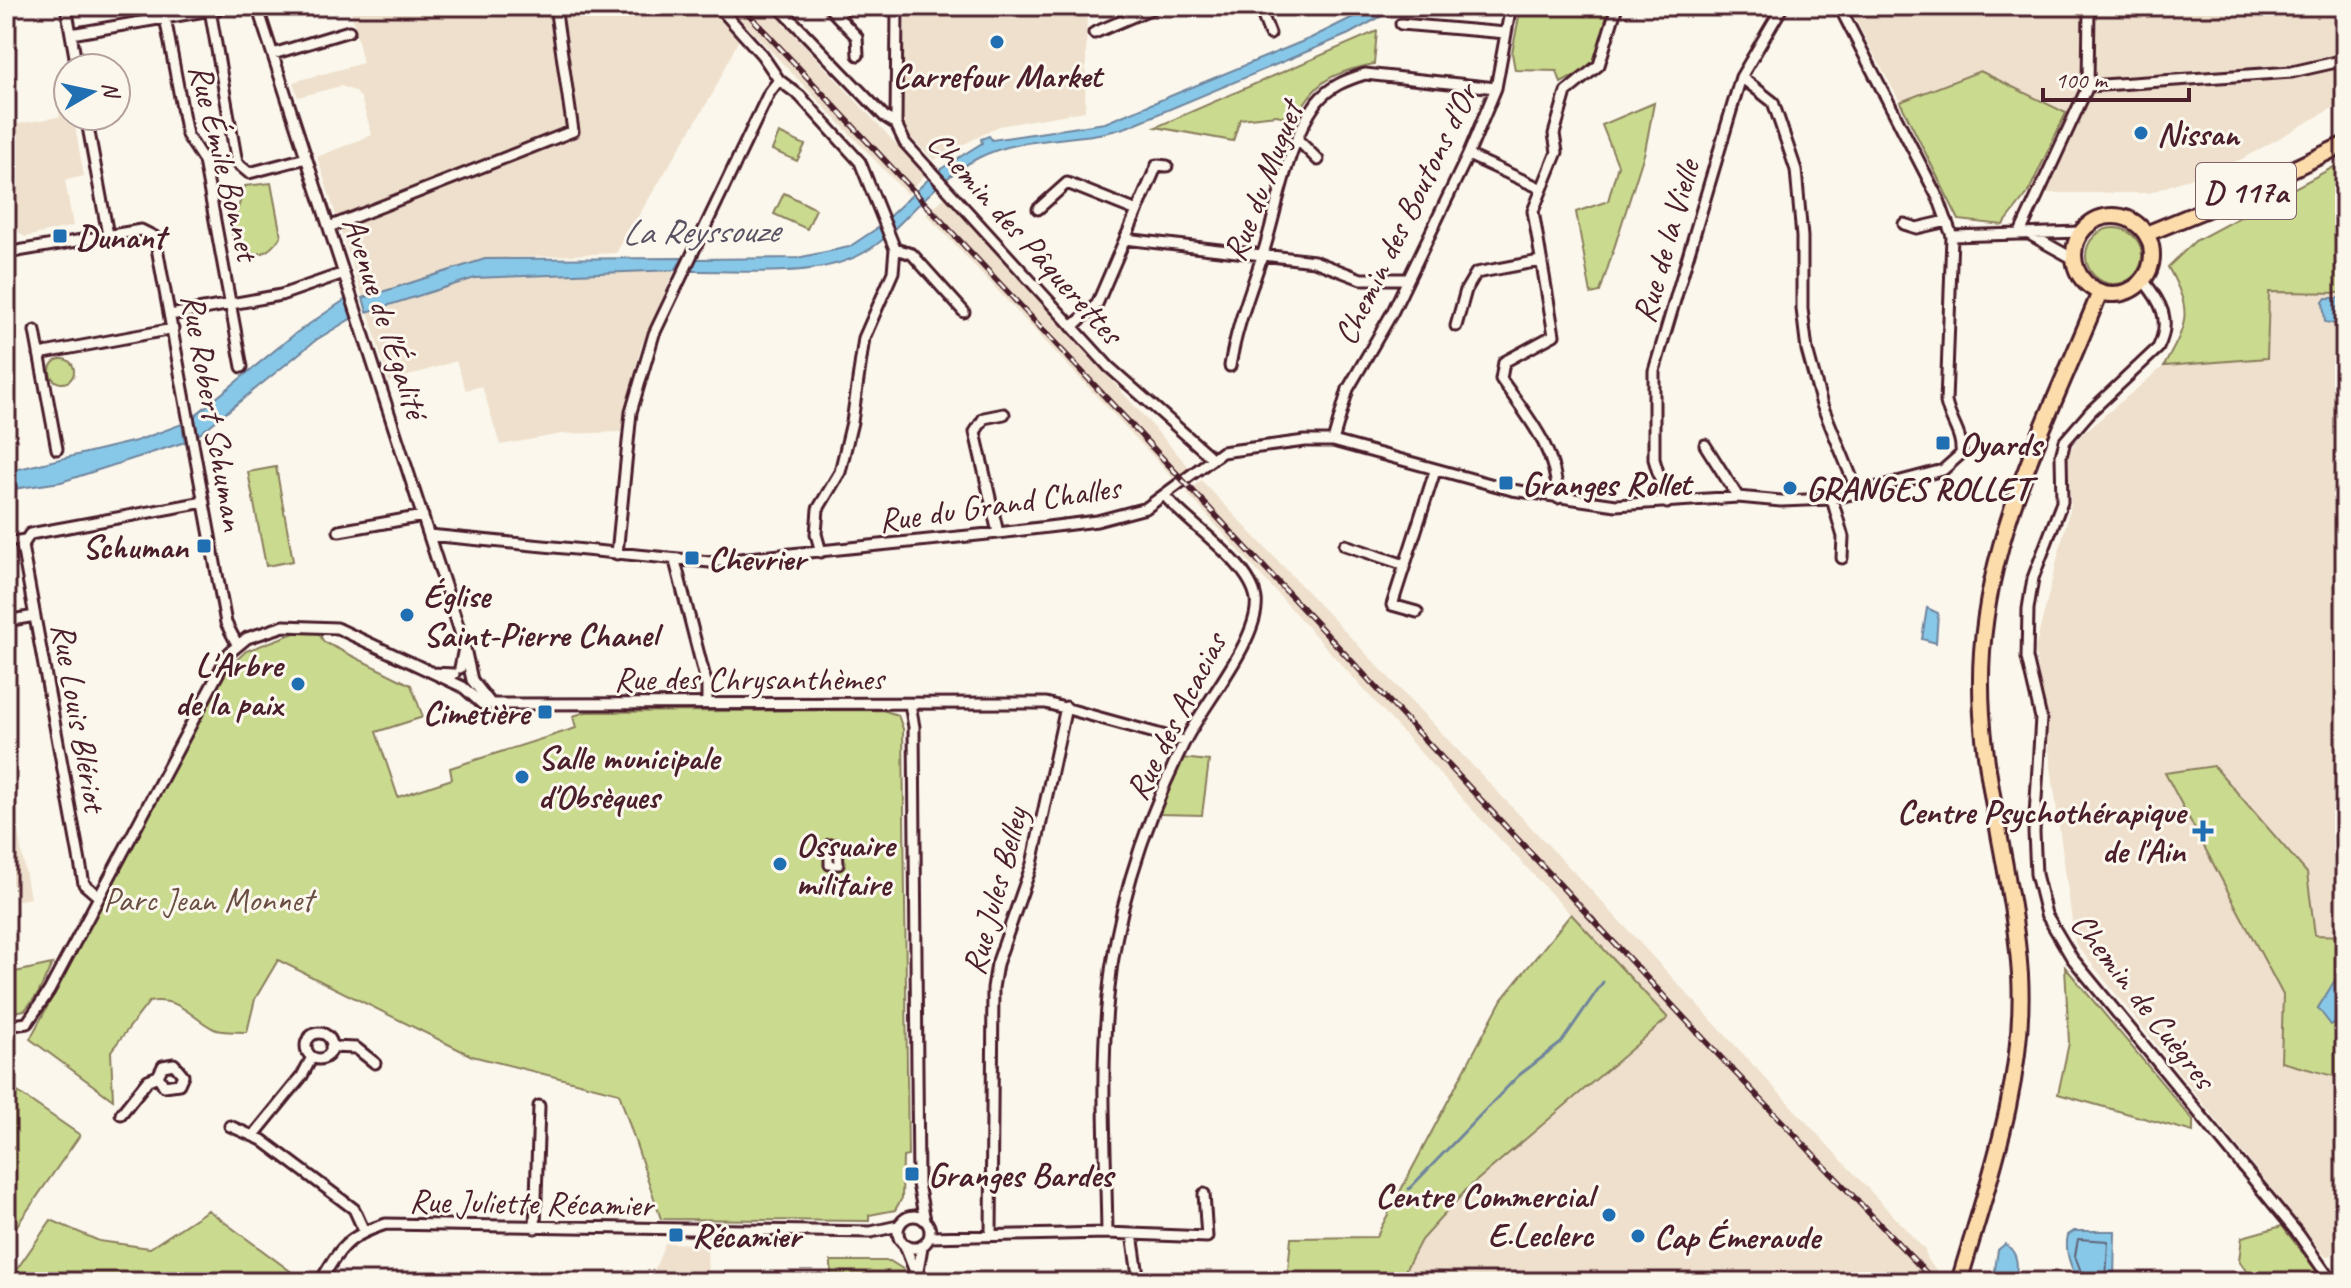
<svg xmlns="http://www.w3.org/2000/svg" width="2351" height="1288" viewBox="0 0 2351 1288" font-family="Caveat,sans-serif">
<rect width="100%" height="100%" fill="#fbf7ec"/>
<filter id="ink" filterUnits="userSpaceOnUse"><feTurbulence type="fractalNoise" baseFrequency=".0125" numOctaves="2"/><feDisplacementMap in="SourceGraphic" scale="16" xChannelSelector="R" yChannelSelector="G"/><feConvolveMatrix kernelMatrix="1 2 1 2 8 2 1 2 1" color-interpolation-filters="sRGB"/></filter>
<g filter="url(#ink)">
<!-- built -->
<path fill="#eee0cc" d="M350,6h361l29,31 -27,56 -97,160 -131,6 -122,39 -46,-141 55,-22 -11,-37 -6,-7 -14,-5 -43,11 -5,-15 70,-19z
M728,6h40l157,169 -18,19z
M906,6h181l-2,105 -86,15 -65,34 -26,-25 -8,-20z
M1848,6h497v95l-103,58 -93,34h-121l37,-80 -85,-42 -80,31z
M68,109v7h5l11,60 -19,4 8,46 -48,11 -8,-6 -6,-34 7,-2 -12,-69 52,-9 2,2 -1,-8z
M946,196l153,170 90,101 -15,12 -248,-265z
M675,270l-34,77 -20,85 -59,2 -62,11 -18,-59 -16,4 -10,-29 -67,21 -21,-70 107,-34z
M2269,292l76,1v956l-19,8 -251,-314 -40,-294 36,-145 -4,-49 14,-20 83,-69 103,-8z
M1201,480l387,407 337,363 2,10 21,22h-26l-20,-13 1,13h-504l22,-42 47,-52 200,-170 -202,-215 -279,-310z
M6,765l24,133 -14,3 -3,-17 -7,1z
M665,1243l37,1 5,4 1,34h-58z"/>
<!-- green -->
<path fill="#cadb8f" stroke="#8a7d5d" stroke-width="2" d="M1521,6h90l-18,60 -32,17 -4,-12 -42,-1 -3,-17z
M1377,31l-3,33c-41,8 -60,17 -79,56l-18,-5 -37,4 -7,22 -77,-14z
M1980,71l86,42 -38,80 -25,32 -44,-5 -59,-118z
M1654,103l-9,48 -45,141 -9,2 -15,-82 32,-11 10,-36 -16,-40z
M779,133l26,12 -8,16 -25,-11z
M2345,161v132l-76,-1 -2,66 -103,8c24,-44 29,-53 4,-99l27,-26z
M271,183l10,53c-13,19 -22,22 -44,13l-6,-19 14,-44z
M784,193l32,16 -9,20 -33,-15z
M2086 256a28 28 0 1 1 56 0a28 28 0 1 1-56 0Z
M50 371a12 12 0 1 1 24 0a12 12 0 1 1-24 0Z
M276,467l17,94 -27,5 -18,-94z
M297,632h21l6,10 87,43 12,32 -47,15 22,65 54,-18 -2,-11 126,-40 -3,-12 13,-4 296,-2 16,5 5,14 5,427 -5,1 -1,41 -7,12 -26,5v6l-208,-2 -42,-126 -147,-37 -194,-96 -23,39 -8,33c-10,-1 -25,1 -33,-3 -24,-12 -35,-33 -65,-27l-38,49 2,49 -83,-61 198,-371 18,-17z
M1181,758l28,3 -7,54 -43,-1z
M2214,766l93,107 8,62 30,1v65l-7,-23 -20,30 27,8v63l-64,-17 2,-67 -118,-222z
M1571,914l97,104 -200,170 -47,52 -22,42h-112l4,-44 85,-1 126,-238z
M52,964l-14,30 -13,16 -19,3v-39z
M2065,967l128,153v12l-135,-38 11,-51z
M6,1084l74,51 -74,106z
M208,1210l97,72h-297l43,-62 48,21 51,7z
M2282,1226l43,56h-71l-15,-21 3,-24z
M831,1261h59l16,10v11h-75z"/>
<!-- water -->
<path fill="#87c8e8" stroke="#6f849c" stroke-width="2" d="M1375,6h25l-51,28 -222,93c-48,16 -102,7 -149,31 -39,20 -65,55 -97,83 -48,41 -130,29 -190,30l4,-12 102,-1 52,-11 27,-18 60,-57 46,-29 -1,-4 8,-3 3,4 113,-17 206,-85z
M683,258l-8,12 -200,8 -108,34 -4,-14 122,-39z
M2326,298h19v28l-20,-4 -2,-20z
M346,299l6,19 -36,22 -119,96 -4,-19 103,-84z
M182,424l3,18 -124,40 -55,8v-18l130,-31z
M1927,608l11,5 -2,30 -14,-4z
M2343,978l-3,13 5,10v15l-14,9 -13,-17 17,-28z
M2074,1231h41l-1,51h-36c-7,-16 -14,-30 -10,-47z
M2005,1244c14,9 13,22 10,38h-22l5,-32z"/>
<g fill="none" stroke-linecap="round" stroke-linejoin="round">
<!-- shore -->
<path stroke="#626377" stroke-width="2" d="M2085,1282l-10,-26 3,-17 30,2 -2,41"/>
<!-- stream -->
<path stroke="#6f849c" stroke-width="3" d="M1409,1189l109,-113 43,-33 42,-61"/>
<!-- pedestrian casing -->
<g stroke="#4a1f2b" stroke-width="13">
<path id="pedestrian" d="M6,542l19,-3
M829,844h9l1,21h-10z"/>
</g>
<!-- minor casing -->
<g stroke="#4a1f2b" stroke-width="15">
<path id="minor" d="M66,6l11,62
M257,6l207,638 8,36 19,24
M718,6l44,49 17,25 21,16 60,66 35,87 -2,23 -29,66 -12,84 -12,50 -22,37 -2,25 5,18
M828,6l8,9 15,-9
M897,6l-1,118 9,19 204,224 103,91
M1259,6l11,28
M779,7l106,110 11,7
M210,10l27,153 12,10 57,-15
M836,15l21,22 1,18
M165,17l22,118 17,26 38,206
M1401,24l105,9
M1094,33l63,-27
M71,34l163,-28
M273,54l76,-23
M1741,77l32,25 23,68 6,67v72l5,41 15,55 36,88
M2088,86l204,-14 53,-12
M86,116l22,119
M1298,140l20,20
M1468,155l72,33
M1038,209l29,-26 70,28
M1904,224l13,4 30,-7
M329,227l244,-96 -18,-125
M2020,233l68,-147 1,-80
M2029,234l45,25
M1952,236l129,-4
M1125,239l32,-74 10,1
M895,249l17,5 52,58
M6,253l135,-23 14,7 71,386 11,21
M2143,280c18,22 29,40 15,68l-67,63 -26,30 -4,15 1,46 -29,76 -5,31 -1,49 14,60 -7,114 2,42 10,40 26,44 227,277 33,47
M170,315l111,-20 63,-22
M1456,326l10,-36 10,-17 64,-12
M1072,327l25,-23 28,-65 189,22 47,18h46
M35,331l22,118
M39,354l134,-25
M1230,366c7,-43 22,-77 35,-119 14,-46 23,-106 52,-145 13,-16 29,-22 48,-28l131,14
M1333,441l15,-52 44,-76 76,-158 28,-67 15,-82
M1705,445l33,52
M1558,498c-2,-50 -29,-79 -57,-119l3,-17 50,-27 -21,-124 24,-59 -3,-18 12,-42 33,-27 18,-59
M1832,499l11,38 -1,21
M1667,503l-13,-44v-88l87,-294 42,-71
M339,531l84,-15
M998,533l-23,-101 9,-14 20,-4
M429,535l281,27 288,-29 99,-12 49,-13 76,-56 83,-11h28l179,49 104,15 122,-8 43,4 51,-2 111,-29 18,-16c2,-20 -11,-32 -15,-52l6,-166 -13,-36 -100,-194
M1345,545l60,20
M617,554l14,-142 23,-78 115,-241 10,-13
M675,561l32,125v17
M1417,612l-25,-7 43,-134
M6,621l29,-5
M460,668l4,-20
M433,673l21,1
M910,704l4,23 4,457 7,36
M99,897l-15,-13 -62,-338 8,-12 174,-32
M6,1026l21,-3 22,-32 180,-338 18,-15 37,-12 53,2 126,59 19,17 564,-1 138,38
M306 1046a13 13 0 1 1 26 0a13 13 0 1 1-26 0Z
M331,1047l25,1 19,15
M121,1114l27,-34 10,-4 5,-10 11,-2 9,11 -4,9 -15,2 -6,-10
M230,1126l32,14 92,69 10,22
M254,1135l48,-59 10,-19
M898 1232a16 16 0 1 1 32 0a16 16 0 1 1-32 0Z
M535,1228l4,-122
M1107,1233c-1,-79 -7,-158 1,-236 8,-88 37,-175 76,-254 17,-36 77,-105 72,-144 -5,-36 -67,-74 -91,-103
M1132,1234l7,48
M991,1235l2,-247 4,-24 35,-100 34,-157
M930,1237l177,-4 100,4 -3,-43
M905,1246l11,28
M320,1282c20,-34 27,-46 66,-58l485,8 27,-6
M916,1282l6,-35"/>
</g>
<!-- primary casing -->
<g stroke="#4a1f2b" stroke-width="20">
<path id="primary" d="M2074 255a39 39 0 1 1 78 0a39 39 0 1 1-78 0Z
M2146,234l71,-29 128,-61
M1959,1282c29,-99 67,-202 61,-307 -7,-109 -46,-212 -38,-323 9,-129 71,-242 118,-360"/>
</g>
<!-- pedestrian -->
<use href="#pedestrian" stroke="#fbf7ec" stroke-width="7"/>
<!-- minor -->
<use href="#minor" stroke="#fbf7ec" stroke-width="9"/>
<!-- primary -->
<use href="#primary" stroke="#fddcac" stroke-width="14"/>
<!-- rail casing -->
<g stroke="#4a1f2b" stroke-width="6">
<path id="rail" d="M741,6l986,1058 208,218"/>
</g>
<!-- rail -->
<use href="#rail" stroke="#fbf7ec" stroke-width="3" stroke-dasharray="9" stroke-linecap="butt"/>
</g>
</g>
<!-- markers -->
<g fill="#1f6fb2" stroke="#fbf7ec" stroke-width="3">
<circle cx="997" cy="42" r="8"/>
<circle cx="2141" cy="133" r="8"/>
<rect x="52" y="228" width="16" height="16" rx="4"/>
<rect x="1935" y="435" width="16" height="16" rx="4"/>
<rect x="1498" y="475" width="16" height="16" rx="4"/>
<circle cx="1790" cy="488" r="8"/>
<rect x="196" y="538" width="16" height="16" rx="4"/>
<rect x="684" y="550" width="16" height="16" rx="4"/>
<circle cx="407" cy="615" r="8"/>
<circle cx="298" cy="684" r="8"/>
<rect x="537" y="704" width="16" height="16" rx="4"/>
<circle cx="522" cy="777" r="8"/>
<path d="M2199 819h8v8h8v8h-8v8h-8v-8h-8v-8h8z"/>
<circle cx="780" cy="864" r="8"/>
<rect x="904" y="1166" width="16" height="16" rx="4"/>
<circle cx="1609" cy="1215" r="8"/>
<rect x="668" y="1227" width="16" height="16" rx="4"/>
<circle cx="1638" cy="1236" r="8"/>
</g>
<g text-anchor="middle" stroke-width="6" stroke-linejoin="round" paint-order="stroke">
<!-- shield labels -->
<rect fill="#fbf7ec" stroke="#7f6065" stroke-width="2" x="2196" y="163" width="100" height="56" rx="6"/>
<g font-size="32" font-weight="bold" fill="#4a1f2b">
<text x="2246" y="202">D 117a</text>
</g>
<!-- poi labels -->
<g font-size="34" font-weight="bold" fill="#4a1f2b" stroke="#fbf7ec" text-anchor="start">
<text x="997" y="87" text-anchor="middle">Carrefour Market</text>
<text x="2157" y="145">Nissan</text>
<text x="76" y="248">Dunant</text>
<text x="1959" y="455">Oyards</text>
<text x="1522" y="495">Granges Rollet</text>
<text x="1806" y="500">GRANGES ROLLET</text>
<text x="188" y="558" text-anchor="end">Schuman</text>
<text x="708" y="570">Chevrier</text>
<text x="423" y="607">Église<tspan x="423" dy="39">Saint-Pierre Chanel</tspan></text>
<text x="282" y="676" text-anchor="end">L'Arbre<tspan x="282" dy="39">de la paix</tspan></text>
<text x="529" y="724" text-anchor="end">Cimetière</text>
<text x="538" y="769">Salle municipale<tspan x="538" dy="39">d'Obsèques</tspan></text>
<text x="2185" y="823" text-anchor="end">Centre Psychothérapique<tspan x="2185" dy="39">de l'Ain</tspan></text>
<text x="796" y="856">Ossuaire<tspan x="796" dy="39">militaire</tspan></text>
<text x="928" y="1186">Granges Bardes</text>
<text x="1593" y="1207" text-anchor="end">Centre Commercial<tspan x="1593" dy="39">E.Leclerc</tspan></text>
<text x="692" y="1247">Récamier</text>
<text x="1654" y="1248">Cap Émeraude</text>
</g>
<!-- street labels -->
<g font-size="34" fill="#4a1f2b" stroke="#fbf7ec">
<text transform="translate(225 162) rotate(76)" y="12">Rue Émile Bonnet</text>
<text transform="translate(1262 181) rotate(-69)" y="12">Rue du Muguet</text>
<text transform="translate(1405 214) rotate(-64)" y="12">Chemin des Boutons d'Or</text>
<text transform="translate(1026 237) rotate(48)" y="12">Chemin des Pâquerettes</text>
<text transform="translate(1665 241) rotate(-74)" y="12">Rue de la Vielle</text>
<text transform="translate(386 317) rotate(72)" y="12">Avenue de l'Égalité</text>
<text transform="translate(214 412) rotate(80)" y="12">Rue Robert Schuman</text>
<text transform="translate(999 503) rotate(-8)" y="12">Rue du Grand Challes</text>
<text x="749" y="690">Rue des Chrysanthèmes</text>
<text transform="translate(1175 716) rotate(-63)" y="12">Rue des Acacias</text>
<text transform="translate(80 717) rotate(80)" y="12">Rue Louis Blériot</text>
<text transform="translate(994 891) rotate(-75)" y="12">Rue Jules Belley</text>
<text transform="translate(2144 1000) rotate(52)" y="12">Chemin de Cuègres</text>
<text transform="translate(531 1202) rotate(1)" y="12">Rue Juliette Récamier</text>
</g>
<!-- park labels -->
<g font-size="34" fill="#6a4e44" stroke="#fbf7ec">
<text x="208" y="911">Parc Jean Monnet</text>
</g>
<!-- water labels -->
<g font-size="36" font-style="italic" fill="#5c5264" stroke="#fbf7ec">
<text transform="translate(700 230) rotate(-1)" y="13">La Reyssouze</text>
</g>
</g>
<!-- margin -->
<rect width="2351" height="1288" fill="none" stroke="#fbf7ec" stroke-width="32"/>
<rect x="16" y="16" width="2319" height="1256" fill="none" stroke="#4a1f2b" stroke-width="3" filter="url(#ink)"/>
<!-- north arrow -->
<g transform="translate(92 92) rotate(81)"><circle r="38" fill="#fbf7ec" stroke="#b4a19f" stroke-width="2"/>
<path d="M0-6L14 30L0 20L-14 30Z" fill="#1f6fb2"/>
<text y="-12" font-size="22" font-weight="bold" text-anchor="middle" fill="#4a1f2b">N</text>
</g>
<!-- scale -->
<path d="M2043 88v12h146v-12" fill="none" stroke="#4a1f2b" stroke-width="4"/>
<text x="2055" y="88" font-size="24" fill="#4a1f2b" stroke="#fbf7ec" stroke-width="6" paint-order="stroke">100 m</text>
</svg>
